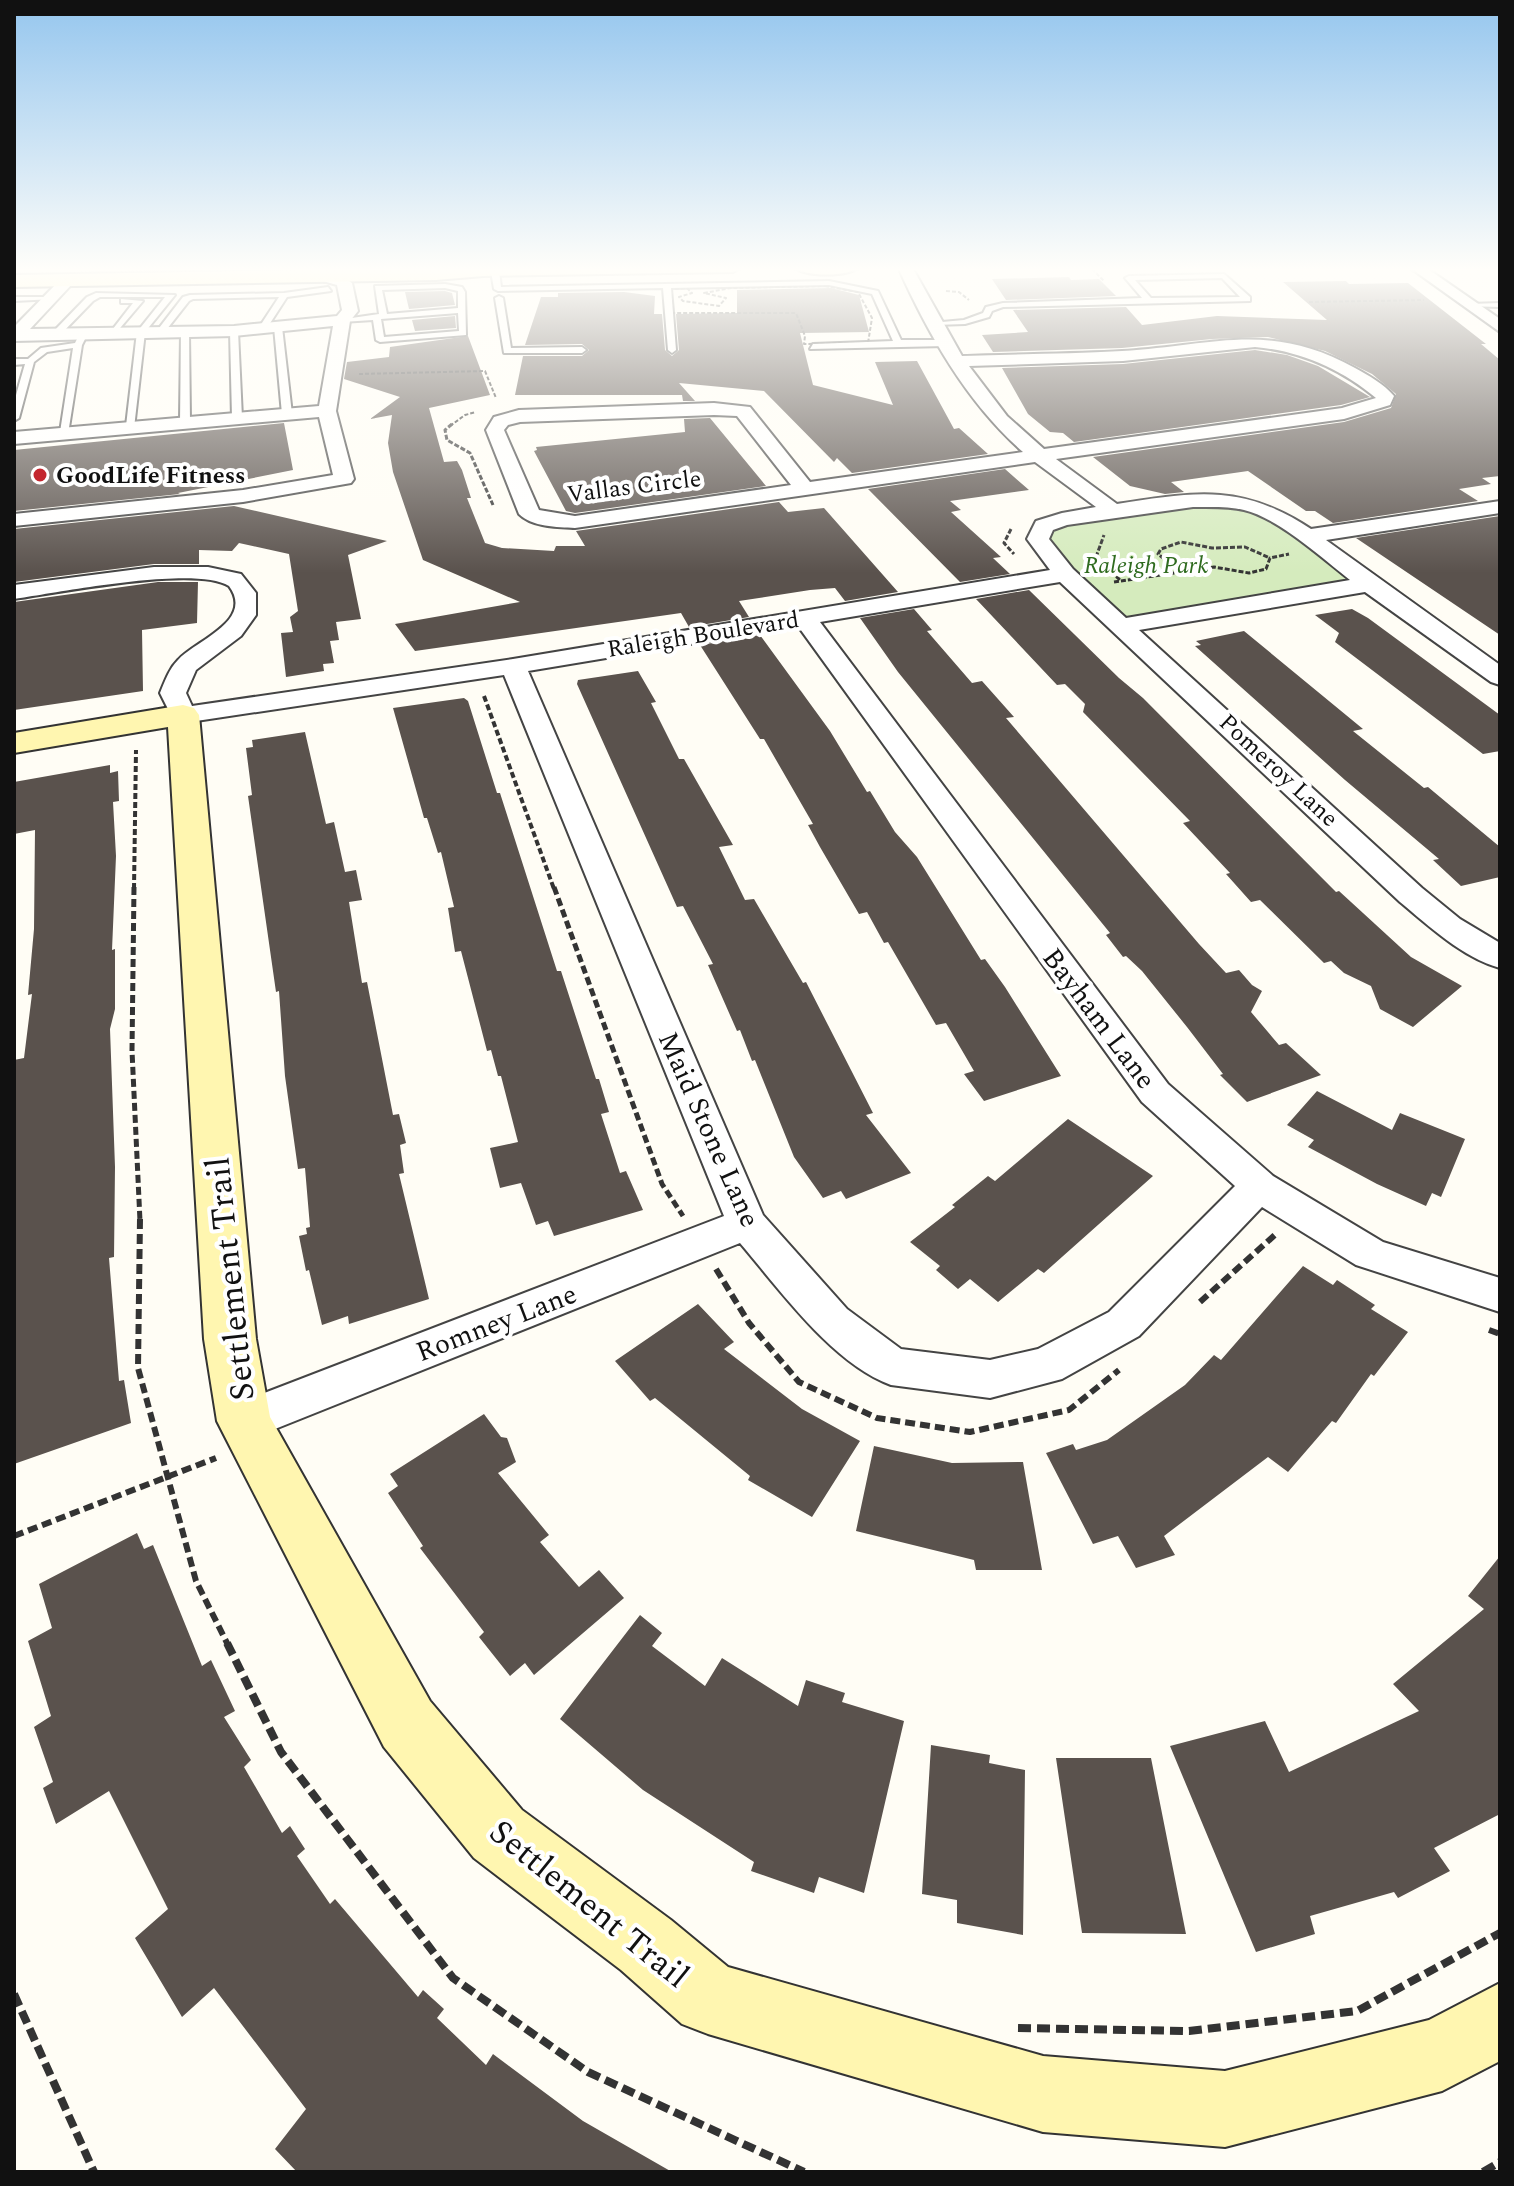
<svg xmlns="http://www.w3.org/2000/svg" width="1514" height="2186" viewBox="0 0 1514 2186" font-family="Spectral,serif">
<rect width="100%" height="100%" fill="#fffdf5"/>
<!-- green -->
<path fill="#d5ebbd" d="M1195,501l68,8 106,75 -245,41 -86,-86 6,-13z"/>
<!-- building -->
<path fill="#5a524d" d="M1069,277l2,3 28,-1 17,17 -110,4 -14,-21z
M1346,281l3,3 59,-1 78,61h-5l19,16v116l-18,2 9,6 -32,5 19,12 -145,22 -18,-12h-9l-58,-40 -77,11 13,10 -19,2 -35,-8 -37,-29 251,-35 47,-14 5,-14 -24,-20 -47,-23 -57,-14 -56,2 -90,9 -129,4 -11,-17 46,-3 -15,-22 113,-3 16,18 75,-9 110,4 -44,-38z
M831,288l28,7 10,37 -69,1 13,52 80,20 -18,-43 42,-1 37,68 5,-1 29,26 -136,19 -15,-15 -3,4 -70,-71 -85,-8 16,18h-12l-1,-6h-167l8,-39h59l7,-6 -7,-6 -57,1 16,-48h17v-4l66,-1 31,4 -1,18h8l3,36 7,6 7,-6 -3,-36 61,-1v-23z
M445,291l7,2 3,12 -46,4 -4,-17z
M455,316l1,12 -41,3 -3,-11z
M468,336l22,59 -61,13 15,54 13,-1 5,9 9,28h-4l18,45 17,5 52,3 2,-5h29l-9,-15 203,-29 9,10 36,-4 74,84 -53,9 -10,-13 -25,2 -71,11 10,16 -60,10 -8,-14 -266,38 -20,-27 125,-22 -97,-42 -30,-88 -5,-29 4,-28 -22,4 30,-22 -56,-18 3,-17 42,-5 1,-10z
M1255,350l32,5 31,11 52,31 -29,8 -267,37 -11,-9 -13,-1 -22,-18 -26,-46 121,-4z
M710,418l56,68 -191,27 -9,-2 -32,-60 3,-1 -1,-3 149,-15 -1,-13z
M284,423l9,47 -115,23 2,1 -166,17v-61z
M1005,469l24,21 -79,11 11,9 -10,2 50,45 -8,1 17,16 -50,8 -92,-93z
M234,506l153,35 -39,14 13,64 -25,3 3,18 -9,1 4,22 -11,1 1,7 -38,6 -5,-44 12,-1 -3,-15 8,-6 -9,-57 -50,-11 -7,8 -33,-1v14h-45l-140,18v-53z
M1500,516v119l-144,-97z
M158,582h40l-1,41 -55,7 1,61 -129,19v-108z
M1029,590l90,88 24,20 193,194 3,-1 72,66 51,29 -49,41 -33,-18 -9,-23 -27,-13 -13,-12 -7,2 -64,-63 -9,2 -25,-28 4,-1 -47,-50 7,-2 -107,-109 2,-8 -20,-20 -8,1 -81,-86z
M914,609l18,21 -5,1 45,52 10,-2 32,36 -8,1 193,226 27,29 13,-3 13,15 10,6 -11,21 28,33 7,-2 35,32 -74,27 -27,-27 3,-1 -36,-47 -45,-56 -16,-15 -3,1 -17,-22 4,-2 -212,-261 -38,-54z
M1352,609l16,9 132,97v36l-17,3 -148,-112 4,-9 -24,-18z
M1244,631l119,98 -10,2 71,57 4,-1 72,60v30l-39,9 -28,-26 6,-1 -94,-79 -150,-134 6,-1 -5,-4z
M760,635l70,96 37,61 3,-1 25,41 22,25 64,103 4,-1 20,28 56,89 -77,25 -20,-27 10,-3 -28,-48 -10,2 -48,-83 -4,1 -17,-31 -8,2 -39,-67 -12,-22 5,-1 -49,-85h-4l-60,-94z
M638,671l18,31 -5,1 28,56h5l49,86 -14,2 26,53 9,-1 49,84 3,-1 67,131 -7,2 45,58 -65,26 -5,-8 -18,7 -29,-41 -39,-97 -3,1 -12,-31 -3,1 -29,-66 5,-1 -30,-58 -6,1 -100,-223 1,-4z
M464,698l4,3 29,92h3l57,178h4l35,108h3l10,33 -8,2 19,59 6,-2 17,39 -89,26 -6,-15 -12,4 -15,-42 -21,5 -10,-40 28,-6 -17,-66h-3l-7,-26 -4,1 -26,-100 -6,1 -7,-44 6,-1 -13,-55 -3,1 -11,-35h-3l-31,-110z
M305,732l21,92 8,-2 11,50 11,-2 6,30 -13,2 13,81 5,-1 26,133 6,-1 7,29 -6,2 4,28 -5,1 30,125 -80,25 -1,-8 -26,9 -13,-55 -3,1 -7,-35 8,-2 -1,-6 4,-1 -5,-59 -7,1 -13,-93 -6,-85 -3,1 -28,-196 4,-1 -6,-47 7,-1 -1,-7z
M110,765v8l8,-2 1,30 -6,1 3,54 -4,94 3,-1v60l-5,20 5,138 -1,90 -5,1 10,123 5,-1 7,43 -117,41v-404l10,-2 8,-64 -4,1 6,-66 1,-99 -21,4v-52z
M1317,1091l75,39 8,-17 65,26 -24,58 -9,-4 -6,13 -49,-22 -69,-37 6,-7 -27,-15z
M1068,1119l85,57 -109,97 -6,-4 -40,33 -28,-23 -12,10 -22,-19 4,-4 -30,-24 45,-35 -3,-2 36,-29 7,5z
M1303,1266l30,19 4,-5 38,25 -4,4 37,23 -34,44 -3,-2 -35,49 -4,-2 -44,51 -20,-15 -104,79 11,19 -39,13 -18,-32 -25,8 -47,-91 27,-9 3,6 31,-10 78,-55 29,-30 7,5z
M698,1304l36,38 -10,7 78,60 58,32 -48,76 -64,-37 2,-4 -95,-78 -5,3 -35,-40z
M484,1414l17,23 6,1 9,24 -18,11 51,62 -9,7 39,45 20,-17 25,28 -90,77 -9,-12 -15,13 -31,-39 5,-5 -64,-84 3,-2 -35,-53 10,-7 -8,-12z
M874,1446l78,17 71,-1 19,108h-66l-2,-10 -118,-29z
M137,1533l7,16 9,-4 49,121 9,-6 24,51 -11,6 27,43 -7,7 38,66 8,-7 15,23 -8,7 33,48 5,-5 83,98 5,-7 21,19 -7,9 49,47 7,-11 90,67 89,51h-375l-22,-23 31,-40 -92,-121 -32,29 -47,-79 33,-29 -59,-118 -53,33 -13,-36 10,-6 -19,-55 17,-11 -23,-75 24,-13 -13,-44z
M1500,1556v258l-66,34 16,23 -52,27 -4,-6 -84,24 5,18 -59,18 -86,-206 95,-25 24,51 130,-61 -26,-27 91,-75 -16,-13z
M640,1615l22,18 -10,13 53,40 17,-28 76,48 8,-26 39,13 -3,9 62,19 -40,172 -45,-16 -5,16 -63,-22 3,-9 -111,-72 -83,-71z
M931,1745l59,10 -1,8 36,7 -2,165 -66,-12v-23l-35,-6z
M1056,1758h95l35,176 -104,-1z"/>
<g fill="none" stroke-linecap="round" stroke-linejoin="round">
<!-- lane casing -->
<g stroke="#444" stroke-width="4">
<path id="lane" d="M495,269l4,2 2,16 328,-6 49,10 23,49h45l4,3 -4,3 -136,3 3,-5 80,-3 -21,-47 -43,-9 -158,3 5,62 -4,3 -4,-3 -5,-62 -165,3 -4,-2 -3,-18z
M1224,274l26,23v4l-247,6 -11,4 -3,6 -24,7 -30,1 -4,-2 33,-3 19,-7 3,-6 17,-4 139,-5 -17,-20 4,-2zM1222,278l18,19 -89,1 -16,-18z
M445,284l17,3 3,5 1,43 -86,7 -4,-2 -3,-20 -31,2 -4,-2 41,-6 -4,-28zM445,288l13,3v17l-71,6 -5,-24zM458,313l1,18 -75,6 -3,-18z
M328,287l3,4 -44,6 -22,34 -7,-2 21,-32 -86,2 -4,2 -26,33 -7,-2 27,-35 7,-2 94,-2z
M96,293l79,2 -30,37 -11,96 -8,-2 11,-94 28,-35h-65l-7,4 -33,34h-6v-4l33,-34z
M499,296l4,2 8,50 71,-1 4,3 -4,3h-78l-9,-55z
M14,297h36l4,2 -40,2z
M121,299l22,2 -28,33h-6l24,-31h-12z
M1500,303v4l-35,-1 4,-2z
M278,325l4,2 10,87 -5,3 -5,-3 -8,-87z
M185,329l4,2 1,91 -5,3 -5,-3 1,-91z
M234,329l4,2 4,87 -5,3 -5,-3 -2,-87z
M79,335l7,2 -4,8 -14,89 -8,-2 13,-84 -26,4 -13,10 -15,56 -5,3v-19l11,-38 -11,1v-6h14l13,-11 34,-5z"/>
</g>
<!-- street casing -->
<g stroke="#444" stroke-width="4">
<path id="street" d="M292,267l47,7 13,9 6,28 -8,10 -14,90 18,68 -3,4 -108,19 -229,24v-12l229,-24 90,-15 -14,-58 -305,27v-12l305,-26 14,-80 -99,10 -220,5v-14l48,-49h10v6l-42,45 204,-3 103,-10 5,-6 -5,-25 -43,-12z
M898,267h14l50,89c53,-2 107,-2 160,-5 90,-5 147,-31 233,17 13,7 29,16 39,28l-4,9 -46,14 -288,40 61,45c78,-12 125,-21 194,25l189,-28v12l-174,27 174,125v20l-9,-3 -126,-90 -226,38 283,258 38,31 40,24v25c-37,-10 -71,-42 -100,-66l-340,-320 -240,40 348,462 105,92 110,66 117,36v34l-144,-47 -94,-58 -123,129 -77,43 -72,19 -99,-13c-58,-21 -111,-95 -151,-142l-480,192 -16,6 -16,-6 -6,-14 6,-14 496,-191 -220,-541 -321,48 -9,-2 -14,-28c5,-12 9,-24 18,-33 18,-20 77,-39 51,-74 -34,-21 -172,7 -215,13v-14l140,-18h54l33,7 15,19v22l-15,21 -45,34 -10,23 6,13 321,-47 537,-89 -23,-31 9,-18 26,-8 34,-6 -61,-45 -460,66c-18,-1 -43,-1 -56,-14l-33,-84 8,-13 25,-7 195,-7 36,4 60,75 213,-30c-56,-49 -95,-118 -125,-185zM1255,347c45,4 86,22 121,51l-34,10 -298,41 -37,-33 -38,-50 154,-5zM714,415l23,1 54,69 -216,31 -36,-6 -35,-80 4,-5 12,-3zM1193,507c17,0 35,-1 51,3 34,8 78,48 106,70l-224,38 -53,-49 -24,-30 4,-9 14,-5zM798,626l344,476 93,84 -126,126 -71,37 -48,11 -89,-11 -54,-40 -84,-94 -235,-544z
M1409,267h16l75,52v13z"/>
</g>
<!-- secondary casing -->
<g stroke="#333" stroke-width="4">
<path id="secondary" d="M470,267h272l-9,5 -250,4 -47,4 -422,7v-12z
M794,267h65c-11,10 -54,10 -65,0z
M183,705l11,3 5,7 57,624 14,78 160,284 92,109 149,110 57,47 315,89 182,15 204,-51 71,-37v78l-58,30 -217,56 -182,-15 -335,-98 -26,-10 -61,-54 -147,-112 -90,-111 -167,-326 -13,-82 -36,-612 -154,26v-20z"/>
</g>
<!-- path-far5 -->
<path stroke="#333" stroke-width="2" stroke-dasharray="4 2" stroke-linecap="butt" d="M1092,269l12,12
M825,286l33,6 14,26 -4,25 -64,1 1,-8 -9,-23h-124v-24l15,-1 5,5 -13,4 4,4 36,5 7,-8 -22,-5 27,-5z
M946,291l13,1 10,8
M1309,302l115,-2
M359,374l126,-3 11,27
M450,426l15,-11 11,-3"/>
<!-- path-far4 -->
<path stroke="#333" stroke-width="3" stroke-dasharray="5 2" stroke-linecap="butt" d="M452,424l-7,6 2,10 23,13 23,52
M1011,529l-7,14 10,11
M1096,557l25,24
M1089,558l7,-1 8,-22
M1104,566l63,6
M1180,572l-22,-18 3,-5 20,-7 31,6 33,-1 25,11
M1114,582l100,-15 35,6 17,-4 4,-11 19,-4"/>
<!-- path-far3 -->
<path stroke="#333" stroke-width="4" stroke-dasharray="6 3" stroke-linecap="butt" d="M484,696l70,193
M134,889l2,-139"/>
<!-- path-far2 -->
<path stroke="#333" stroke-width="5" stroke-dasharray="8 4" stroke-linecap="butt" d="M134,887l-2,164 8,170
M554,887l108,297 21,32"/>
<!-- path-far1 -->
<path stroke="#333" stroke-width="6" stroke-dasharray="10 5" stroke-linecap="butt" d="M140,1219l-2,149 58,213 32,64
M716,1269l33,54 50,59 78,36 93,14 99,-22 50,-40
M1200,1302l76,-68
M1489,1330l11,4
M14,1536l202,-78"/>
<!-- path -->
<path stroke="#333" stroke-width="8" stroke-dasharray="13 6" stroke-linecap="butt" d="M227,1643l54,109 172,226 135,94 216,100
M14,1994l80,178
M1018,2028l171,3 168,-20 143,-78
M1483,2172l17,-10"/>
<!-- lane -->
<use href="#lane" fill="#fff" fill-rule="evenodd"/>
<!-- street -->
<use href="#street" fill="#fff" fill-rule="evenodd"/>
<!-- secondary -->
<use href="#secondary" fill="#fff6b0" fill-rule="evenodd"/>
</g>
<!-- sky -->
<linearGradient id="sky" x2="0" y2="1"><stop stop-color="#95c6ee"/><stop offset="0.47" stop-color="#fffefa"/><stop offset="1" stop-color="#fffefa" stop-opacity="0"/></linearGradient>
<rect width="1514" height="573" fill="url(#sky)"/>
<!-- markers -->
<circle fill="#c4262e" stroke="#fff" stroke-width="3" cx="40" cy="475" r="8"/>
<g text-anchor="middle" stroke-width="8" stroke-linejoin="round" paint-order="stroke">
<!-- far-poi labels -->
<g font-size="24" font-weight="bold" fill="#111" stroke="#fff" text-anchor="start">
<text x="56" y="483">GoodLife Fitness</text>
</g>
<!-- far-street labels -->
<g font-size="24" fill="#111" stroke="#fff">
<text transform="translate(634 486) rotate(-7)" y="8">Vallas Circle</text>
<text transform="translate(703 634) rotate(-9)" y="8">Raleigh Boulevard</text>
<text transform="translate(1279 770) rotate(43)" y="8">Pomeroy Lane</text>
</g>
<!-- far-park labels -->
<g font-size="24" font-style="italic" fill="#2f6b1f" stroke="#fff">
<text x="1146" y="573">Raleigh Park</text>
</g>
<!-- street labels -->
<g font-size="28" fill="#111" stroke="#fff">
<text transform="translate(1100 1018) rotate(53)" y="10">Bayham Lane</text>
<text transform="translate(710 1129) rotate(66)" y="10">Maid Stone Lane</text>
<text transform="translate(496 1322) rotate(-21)" y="10">Romney Lane</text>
</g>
<!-- near-street labels -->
<g font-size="34" fill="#111" stroke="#fff">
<text transform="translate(229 1279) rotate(-96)" y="12">Settlement Trail</text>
<text transform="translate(590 1903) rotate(39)" y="12">Settlement Trail</text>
</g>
</g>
<!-- border -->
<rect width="1514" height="2186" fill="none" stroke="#111111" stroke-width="32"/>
</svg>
